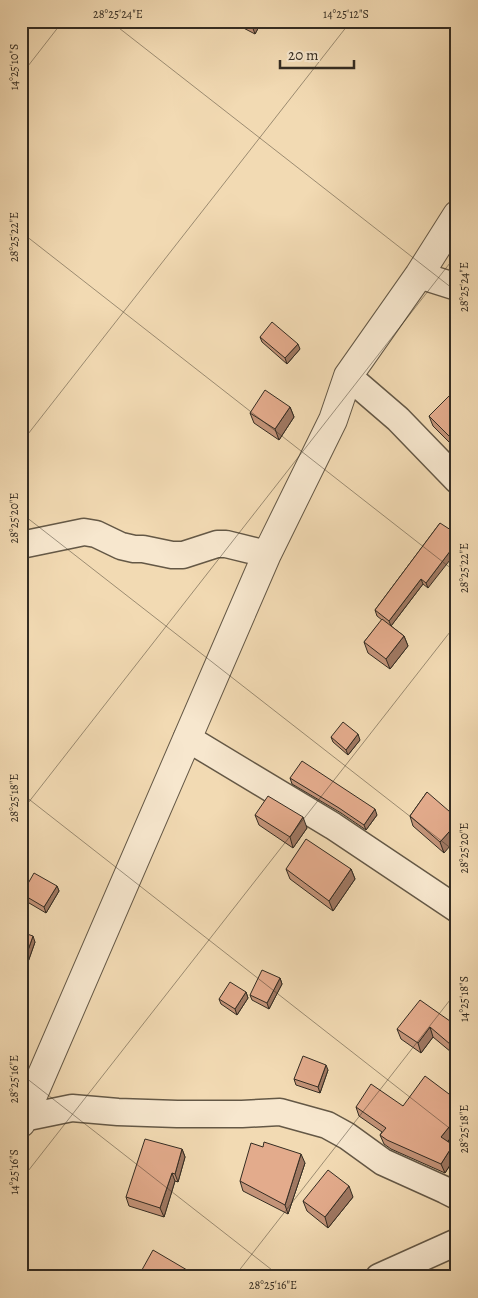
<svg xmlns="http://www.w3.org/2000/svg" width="478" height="1298" viewBox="0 0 478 1298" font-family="Alegreya,serif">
<rect width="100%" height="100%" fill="#f2dab3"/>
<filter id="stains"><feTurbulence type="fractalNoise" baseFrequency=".004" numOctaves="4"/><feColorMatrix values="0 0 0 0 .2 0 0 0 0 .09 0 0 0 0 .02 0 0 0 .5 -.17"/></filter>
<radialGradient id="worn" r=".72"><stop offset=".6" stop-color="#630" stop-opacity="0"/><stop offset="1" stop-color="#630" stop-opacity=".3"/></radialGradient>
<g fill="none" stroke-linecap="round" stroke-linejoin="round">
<!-- minor casing -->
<g stroke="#645846" stroke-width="29">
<path id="minor" d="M419,275l38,12
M348,376l50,43 59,61
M21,545l63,-13 12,2 25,12 13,3h9l29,6h11l34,-11h9l41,10
M187,738l146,88 124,83
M21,1117l2,1 49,-10 46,4 59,2h65l38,-2 47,13 20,11 36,26 62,28 12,6
M379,1277l78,-35"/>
</g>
<!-- tertiary casing -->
<g stroke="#645846" stroke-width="30">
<path id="tertiary" d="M21,1123l246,-569 66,-134 15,-44 71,-101 38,-60"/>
</g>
<!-- minor -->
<use href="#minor" stroke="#f7e7ce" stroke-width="26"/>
<!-- tertiary -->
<use href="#tertiary" stroke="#f7e7ce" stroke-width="28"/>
</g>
<!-- wall -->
<path fill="#c39378" stroke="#342c22" d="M230,21h32l-7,13z
M457,32v16l-4,-9z
M260,337l40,12 -13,15 -25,-22z
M457,402v48l-24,-24 -4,-10z
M290,407l4,10 -15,23 -25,-17 -4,-10z
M440,523l-12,65 -5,-4 -32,42 13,10 4,10 -18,23 -22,-16 -4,-11 18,-22 -5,-4 -2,-6z
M331,737l29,3 -12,15 -15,-13z
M290,778l87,37 -11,15 -25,-17 -49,-29z
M427,792l17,61 -31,-27 -3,-10z
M255,815l52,13 -14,20 -34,-23z
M286,869h65l4,10 -22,32 -43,-32z
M57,886l2,5 -13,22 -22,-13 -2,-6z
M21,932l14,10 -7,20 -7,-3z
M280,978l2,6 -13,25 -17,-9 -2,-5z
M246,992l2,6 -11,17 -16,-11 -2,-5z
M457,1026v31l-24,-20 -12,16 -20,-14 -4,-10z
M328,1070l-8,23 -24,-8 -2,-6z
M457,1100v30l-9,12 9,12 -12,19 -54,-24 -7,-5 -4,-9 2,-3 -23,-16 -3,-9 47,-1z
M182,1149l3,8 -7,25 -3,-1 -11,36 -35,-11 -3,-9z
M305,1163l-17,51 -45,-23 -3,-10z
M353,1197l-25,31 -21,-17 -4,-10z"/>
<!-- shaded-wall -->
<path fill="#9f7862" stroke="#342c22" d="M253,21h9l-7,13 -4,-11z
M298,344l2,5 -13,15 -2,-6z
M290,407l4,10 -15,23 -4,-11z
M457,438v10l-3,-7z
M457,542v9l-29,37 -2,-5z
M421,579l2,5 -32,42 -2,-5z
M404,636l4,10 -18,23 -4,-10z
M358,734l2,6 -12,15 -2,-5z
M375,809l2,6 -11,15 -2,-5z
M303,817l4,11 -14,20 -3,-11z
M457,823v15l-13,15 -4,-11z
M351,869l4,10 -22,32 -4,-10z
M57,886l2,5 -13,22 -2,-6z
M33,936l2,6 -7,20 -2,-6z
M280,978l2,6 -13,25 -2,-6z
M246,992l2,6 -11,17 -2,-6z
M430,1027l3,10 -12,16 -3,-10z
M326,1065l2,5 -8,23 -2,-6z
M457,1117v13l-13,16 -3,-9z
M453,1145l4,9 -12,19 -4,-9z
M182,1149l3,8 -7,25 -3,-8z
M301,1154l4,9 -17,51 -3,-9z
M172,1173l3,8 -11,36 -4,-9z
M349,1186l4,11 -25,31 -3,-11z
M187,1270l3,7h-7z"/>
<!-- building -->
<path fill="#e3ab8c" stroke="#342c22" d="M457,32v8l-4,-1z
M272,322l26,22 -13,14 -25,-21z
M265,390l25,17 -15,22 -25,-16z
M450,395l7,7v36l-3,3 -25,-25z
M440,523l17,11v8l-31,41 -5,-4 -32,42 -14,-11z
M382,619l22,17 -18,23 -22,-17z
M343,722l15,12 -12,16 -15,-13z
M302,761l73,48 -11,16 -25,-17 -49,-30z
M427,792l30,26v5l-17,19 -30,-26z
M268,796l35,21 -13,20 -35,-22z
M306,839l45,30 -22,32 -43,-32z
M34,873l23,13 -13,21 -22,-13z
M21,932l12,4 -7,20 -5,-2z
M262,970l18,8 -13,25 -17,-8z
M230,982l16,10 -11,17 -16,-10z
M420,1000l37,26v24l-27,-23 -12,16 -21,-14z
M303,1056l23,9 -8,22 -24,-8z
M425,1076l32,24v17l-16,20 12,8 -12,19 -54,-24 -7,-5 6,-7 -30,-21 15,-23 32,22z
M145,1139l37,10 -7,25 -3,-1 -12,35 -34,-11z
M264,1142l37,12 -16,51 -45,-24 11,-38 12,4z
M328,1170l21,16 -24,31 -22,-16z
M153,1250l34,20 -4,7h-45z
M457,1266v11h-14z"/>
<!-- ticks -->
<path fill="none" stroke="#342c22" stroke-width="1" stroke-opacity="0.45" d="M110,21l347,271M21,75l42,-54M21,232l436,341M21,443l330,-422M21,513l436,340M21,793l436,341M21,812l436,-558M21,1074l260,203M21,1180l436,-557M234,1277l223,-286"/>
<!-- margin -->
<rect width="478" height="1298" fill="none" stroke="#f2dab3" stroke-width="55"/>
<!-- scale -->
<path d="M280 60v8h74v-8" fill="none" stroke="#342c22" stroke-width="2.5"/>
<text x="288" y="60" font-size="15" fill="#342c22" stroke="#f7e7ce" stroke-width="4" paint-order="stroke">20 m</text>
<rect x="28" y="28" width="422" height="1242" fill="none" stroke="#342c22" stroke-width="2"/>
<g font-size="12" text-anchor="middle" fill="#342c22">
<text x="118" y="18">28°25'24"E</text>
<text x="346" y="18">14°25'12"S</text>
<text transform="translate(14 67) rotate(-90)" y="4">14°25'10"S</text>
<text transform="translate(14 237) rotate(-90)" y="4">28°25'22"E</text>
<text transform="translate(464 287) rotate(-90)" y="4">28°25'24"E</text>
<text transform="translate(14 518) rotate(-90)" y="4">28°25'20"E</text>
<text transform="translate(464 568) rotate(-90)" y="4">28°25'22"E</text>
<text transform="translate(14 798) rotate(-90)" y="4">28°25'18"E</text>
<text transform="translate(464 848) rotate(-90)" y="4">28°25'20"E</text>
<text transform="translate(464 999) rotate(-90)" y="4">14°25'18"S</text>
<text transform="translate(14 1079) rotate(-90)" y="4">28°25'16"E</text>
<text transform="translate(464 1129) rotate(-90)" y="4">28°25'18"E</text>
<text transform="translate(14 1172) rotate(-90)" y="4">14°25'16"S</text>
<text x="273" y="1289">28°25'16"E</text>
</g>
<rect width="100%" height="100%" filter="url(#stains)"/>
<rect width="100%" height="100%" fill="url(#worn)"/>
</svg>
